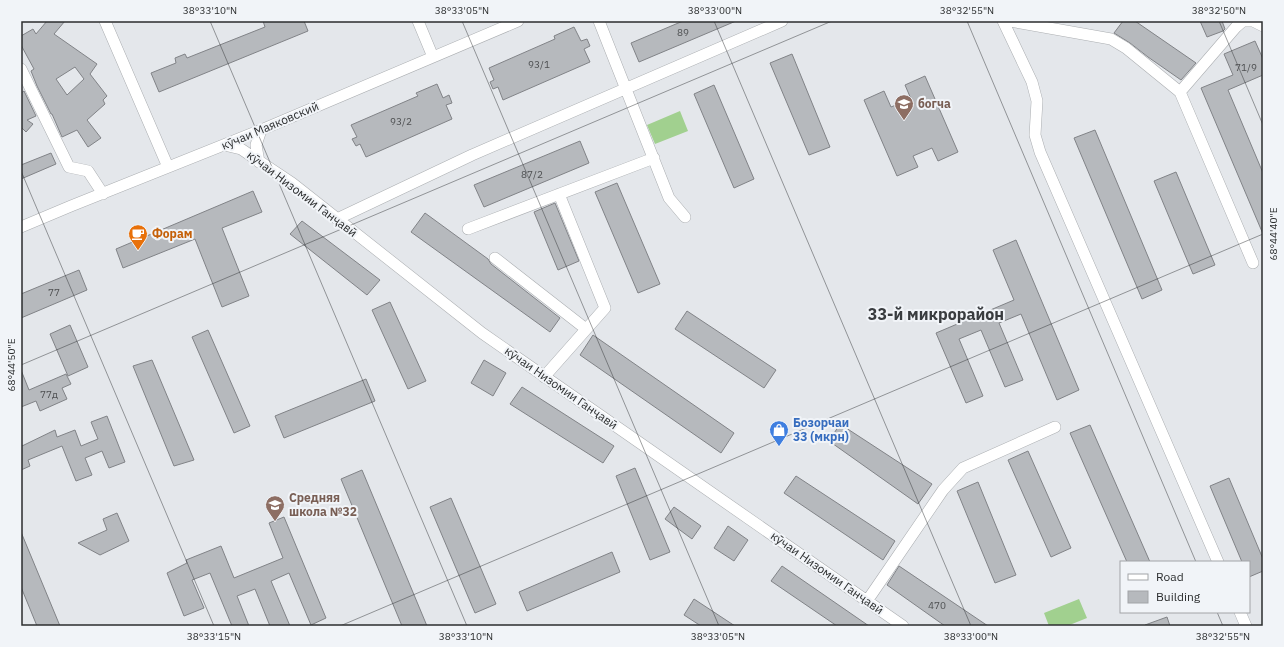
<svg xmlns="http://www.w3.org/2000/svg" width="1284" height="647" viewBox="0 0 1284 647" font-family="'IBM Plex Sans',sans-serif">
<rect width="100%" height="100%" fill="#e4e7eb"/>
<!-- green -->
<path fill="#a1d08f" d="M680,111l8,20 -33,13 -8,-19z
M1079,599l8,19 -20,8h-18l-5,-13z"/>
<!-- building -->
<path fill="#b6b9bd" stroke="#818387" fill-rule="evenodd" d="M47,21h18l-11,13 43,30 -7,10 17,22 -4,4 2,4 -18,16 14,18 -13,9 -11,-17 -15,7 -10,-23h-1l-14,-28 -6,-15 3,-2 -13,-24v-9l12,-7 3,5zM75,67l9,12 -17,16 -11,-16z
M263,21h41l4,10 -149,61 -8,-19 25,-10 -1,-5 10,-4 2,4 78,-31z
M683,21h53l-97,41 -8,-19z
M1123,21h12l61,42 -15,17 -33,-23 -18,-14 -16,-10z
M1200,21h22l3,8 -2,2 -16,6z
M574,27l7,14 6,-2 3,7 -6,3 6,13 -87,38 -5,-13 -5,2 -3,-7 4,-2 -5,-12 66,-29 -1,-3z
M1255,41l8,18v16l-35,15 35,83v61l-62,-146 32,-13 -9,-21z
M792,54l38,93 -21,8 -39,-92z
M925,76l33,76 -20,9 -6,-13 -19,8 5,11 -21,9 -33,-76 20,-9 7,16 20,-8 -6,-14z
M437,84l6,14 6,-3 3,8 -6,2 6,14 -86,38 -6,-13 -4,2 -4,-7 5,-2 -6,-12 67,-29 -2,-3z
M714,85l40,94 -20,9 -40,-94z
M24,91l12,25 -9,4 6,4 -7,8 -5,-5v-34z
M1095,130l67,160 -20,9 -68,-161z
M580,141l9,22 -105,44 -10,-22z
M51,153l5,11 -35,15v-14z
M1176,172l39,93 -22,9 -39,-93z
M617,183l43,101 -22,9 -43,-101z
M253,191l9,21 -40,16 27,68 -27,11 -27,-68 -72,29 -7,-19z
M555,203l24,58 -21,9 -24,-58z
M425,213l63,46 3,5 69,54 -10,14 -139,-100z
M302,221l78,59 -13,15 -77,-61z
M1016,240l63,150 -22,10 -36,-86 -22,9 24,57 -18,7 -24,-57 -22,9 24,57 -17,7 -30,-70 78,-33 -21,-50z
M79,270l8,20 -66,28v-24z
M390,302l36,79 -18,8 -36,-79z
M687,311l89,59 -12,18 -89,-59z
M70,325l18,42 -20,9 -18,-42z
M208,330l42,96 -16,7 -42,-96z
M593,335l141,98 -13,20 -141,-98z
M152,360l42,100 -20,6 -41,-100z
M484,360l22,13 -13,23 -22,-13z
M21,370l8,20 37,-16 5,10 -9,4 5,11 -27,12 -4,-10 -15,6z
M366,379l9,22 -91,37 -9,-22z
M522,387l92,59 -11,17 -93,-59z
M107,416l18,46 -16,6 -7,-17 -17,7 7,17 -16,6 -14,-35 -34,14 2,6 -9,4v-26l1,2 33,-16 2,7 18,-7 6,16 17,-7 -7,-17z
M840,424l92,60 -14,20 -89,-63z
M1090,425l60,137h-23l-57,-129z
M1028,451l43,97 -20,9 -43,-97z
M635,468l35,84 -20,8 -34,-84z
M362,470l65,156h-25l-61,-147z
M796,476l99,65 -12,19 -99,-67z
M1229,478l34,81v12l-14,6v-15h-7l-32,-76z
M978,482l38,93 -21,8 -38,-92z
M451,498l45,106 -21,9 -45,-106z
M674,507l27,19 -9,13 -27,-20z
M117,513l12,28 -29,14 -22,-12 29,-13 -4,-11z
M284,517l42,101 -15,7 -22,-52 -18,8 19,45h-20l-15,-37 -18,7 12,30h-17l-22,-53 -18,7 12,28 -20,8 -17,-43 20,-10 -1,-3 35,-14 13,32 49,-20 -14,-35z
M728,526l20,14 -14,21 -20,-13z
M21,532l39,94h-23l-16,-39z
M612,552l8,20 -93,39 -8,-19z
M782,566l87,60h-32l-66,-45z
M899,566l89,60h-43l-58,-41z
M694,599l41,27h-34l-17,-11z
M1167,617l3,9h-25v-1z"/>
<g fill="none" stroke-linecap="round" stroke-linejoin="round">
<!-- minor casing -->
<g stroke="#abaeb1" stroke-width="12">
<path id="minor" d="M105,21l63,146
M418,21l15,36
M599,21l70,177 16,19
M1003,21l29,61 5,19 -2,34 5,17 178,410
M1010,21l101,18 15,9 54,44 73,171
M21,69l48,98 19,4 15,23
M1180,92l56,-65 7,-6h10l10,5
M224,145l17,4 51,34 190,150 421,293
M259,162l-3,-17 5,-15
M337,219l135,-64 310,-134
M21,227l50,-21 190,-76 257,-109
M468,229l186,-71
M495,258l91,71
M544,377l61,-69 -46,-114
M867,601l76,-111 20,-22 92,-41
M1240,612l6,14"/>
</g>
<!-- minor -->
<use href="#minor" stroke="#fff" stroke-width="11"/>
</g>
<!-- ticks -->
<path fill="none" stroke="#2b2d2e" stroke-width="1" stroke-opacity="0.45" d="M210,21l257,605M462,21l257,605M714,21l257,605M967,21l229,541M1219,21l44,104M21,171l193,455M21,365l811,-344M1217,612l6,14M340,626l923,-392"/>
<!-- icons -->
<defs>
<g id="school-pin" transform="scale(1)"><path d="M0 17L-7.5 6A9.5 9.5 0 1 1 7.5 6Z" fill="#8d6e63" stroke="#f1f4f8"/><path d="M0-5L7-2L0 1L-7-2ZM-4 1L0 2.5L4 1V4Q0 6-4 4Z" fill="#fff"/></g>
<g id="cafe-pin" transform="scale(1)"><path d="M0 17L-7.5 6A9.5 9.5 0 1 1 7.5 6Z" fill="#e8710a" stroke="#f1f4f8"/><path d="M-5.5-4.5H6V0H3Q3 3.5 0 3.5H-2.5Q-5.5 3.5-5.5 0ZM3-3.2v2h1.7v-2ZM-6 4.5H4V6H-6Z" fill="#fff"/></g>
<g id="shop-pin" transform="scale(1)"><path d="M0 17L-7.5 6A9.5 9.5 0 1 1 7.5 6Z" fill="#3f7fe0" stroke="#f1f4f8"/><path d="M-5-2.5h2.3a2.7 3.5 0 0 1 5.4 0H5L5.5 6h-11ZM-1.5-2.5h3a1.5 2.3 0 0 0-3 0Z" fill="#fff"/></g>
</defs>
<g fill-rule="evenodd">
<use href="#school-pin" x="904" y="104"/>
<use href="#cafe-pin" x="138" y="234"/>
<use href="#shop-pin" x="779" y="430"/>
<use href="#school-pin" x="275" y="505"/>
</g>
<g text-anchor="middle" stroke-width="4" stroke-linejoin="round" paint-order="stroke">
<!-- number labels -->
<g font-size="10" fill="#4e5052">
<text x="683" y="36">89</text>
<text x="539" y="68">93/1</text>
<text x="1246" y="71">71/9</text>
<text x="401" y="125">93/2</text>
<text x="532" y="178">87/2</text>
<text x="54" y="296">77</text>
<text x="49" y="398">77д</text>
<text x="937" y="609">470</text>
</g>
<!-- education labels -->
<g font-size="12" font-weight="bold" fill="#785e54" stroke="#f1f4f8" text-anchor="start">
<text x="918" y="108">богча</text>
<text x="289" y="502">Средняя<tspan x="289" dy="14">школа №32</tspan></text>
</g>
<!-- street labels -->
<g font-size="12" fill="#2b2d2e" stroke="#f1f4f8">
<text transform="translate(270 126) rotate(-23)" y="4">кӯчаи Маяковский</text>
<text transform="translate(302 194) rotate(37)" y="4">кӯчаи Низомии Ганҷавӣ</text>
<text transform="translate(561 388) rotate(35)" y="4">кӯчаи Низомии Ганҷавӣ</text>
<text transform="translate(827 573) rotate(35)" y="4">кӯчаи Низомии Ганҷавӣ</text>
</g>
<!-- food labels -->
<g font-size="12" font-weight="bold" fill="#c56008" stroke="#f1f4f8" text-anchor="start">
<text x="152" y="238">Форам</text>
</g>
<!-- shop labels -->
<g font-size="12" font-weight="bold" fill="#366cbe" stroke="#f1f4f8" text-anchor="start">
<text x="793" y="427">Бозорчаи<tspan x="793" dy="14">33 (мкрн)</tspan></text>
</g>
<!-- district labels -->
<g font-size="16" font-weight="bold" fill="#393c3f" stroke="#f1f4f8">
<text x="936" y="320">33-й микрорайон</text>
</g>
</g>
<!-- border -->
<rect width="1284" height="647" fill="none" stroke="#f1f4f8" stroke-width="44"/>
<!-- legend -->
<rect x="1120" y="561" width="130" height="52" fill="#f1f4f8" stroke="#a2a4a7"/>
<rect x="1128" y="574" width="20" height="6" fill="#ffffff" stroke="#a2a4a7"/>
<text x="1156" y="581" font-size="12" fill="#2b2d2e">Road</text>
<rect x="1128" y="591" width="20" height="12" fill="#b6b9bd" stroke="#a2a4a7"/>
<text x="1156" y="601" font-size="12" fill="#2b2d2e">Building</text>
<rect x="22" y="22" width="1240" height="603" fill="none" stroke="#2b2d2e" stroke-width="1.5"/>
<g font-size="10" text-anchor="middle" fill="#2b2d2e">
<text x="210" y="14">38°33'10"N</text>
<text x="462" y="14">38°33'05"N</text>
<text x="715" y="14">38°33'00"N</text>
<text x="967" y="14">38°32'55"N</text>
<text x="1219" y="14">38°32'50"N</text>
<text transform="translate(1273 234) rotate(-90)" y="4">68°44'40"E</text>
<text transform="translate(11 365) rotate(-90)" y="4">68°44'50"E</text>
<text x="214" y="640">38°33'15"N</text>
<text x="466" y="640">38°33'10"N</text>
<text x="718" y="640">38°33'05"N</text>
<text x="971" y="640">38°33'00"N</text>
<text x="1223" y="640">38°32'55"N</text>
</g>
</svg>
